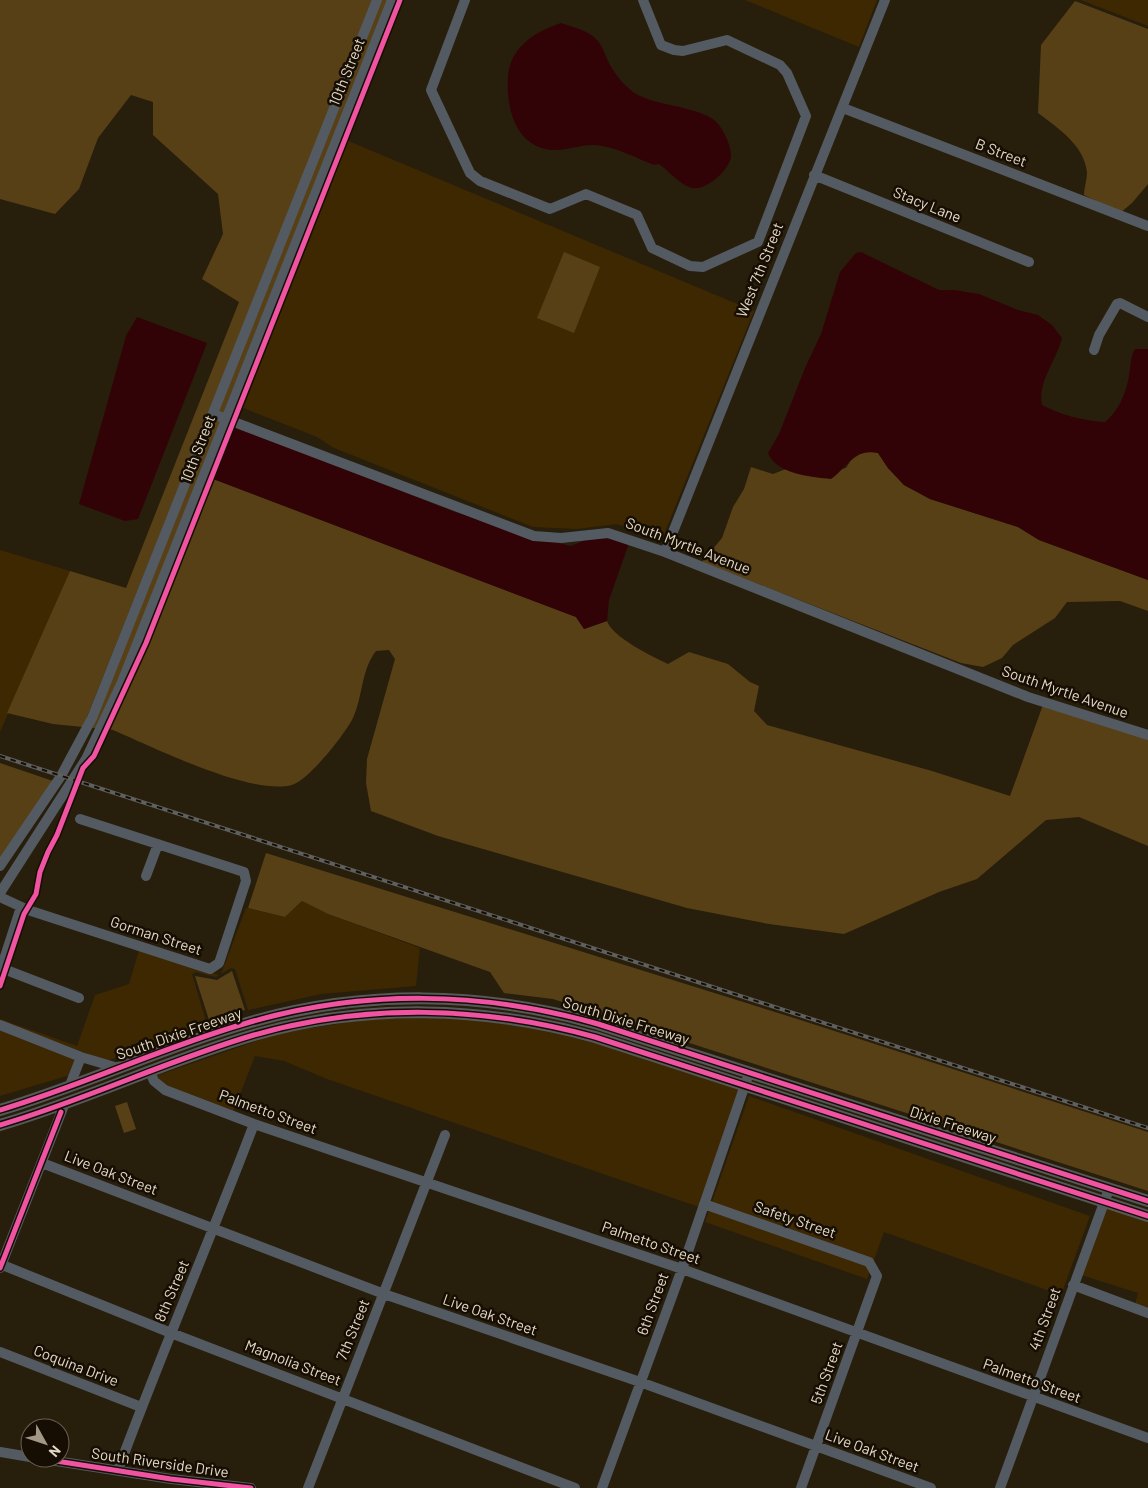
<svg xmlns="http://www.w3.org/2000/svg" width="1148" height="1488" viewBox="0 0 1148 1488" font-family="Barlow,sans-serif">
<rect width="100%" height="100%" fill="#281e0c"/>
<!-- built -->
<path fill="#3d2802" d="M745,0h132l-18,47z
M1081,0h67v26z
M346,140l408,171 -93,231 -44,-18 -40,5 -44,-2 -199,-79 -17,-11 -76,-30z
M0,550l70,21 -70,161z
M302,901l26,13 92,34 -4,38 -95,8 -73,16 -13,-41 -4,-1 -10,6 25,-66 39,9z
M139,950l80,25 -3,2 -20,-5 -4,2 14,47 3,3 -102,37 -107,-40v-2l77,27 18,-51 34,-11z
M428,1018l60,2 74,14 51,13 127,41 -41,119 -372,-128 -43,-18 -29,-5 -22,56 -66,-25 -11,-11 124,-43 89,-14z
M0,1029l76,30 -6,16 -70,21z
M749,1096l341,120 -29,79 -177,-63 -17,47 -162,-57z
M1107,1208l41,13v89l-13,-5 3,-12 -57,-18z"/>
<!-- green -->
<path fill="#584016" d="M0,0h373l-290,727 -30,-3 -46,-11 63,-142 56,17 113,-286 -37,-23 21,-45 -5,-40 -65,-59v-33l-22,-7 -33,43 -19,51 -24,25 -55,-15z
M381,0h7l-165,414 -5,-2z
M1075,1l73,28v155l-16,19 -12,10 -36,-18c0,-7 3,-15 3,-23 -3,-27 -29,-44 -49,-59l3,-68z
M564,252l36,15 -26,66 -37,-15z
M216,419l5,2 -102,260 -22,47h-5z
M866,450l12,3 10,15 16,17 26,14 88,28 21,13 109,40v31l-28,-10 -53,1 -12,16 -42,27 -11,13 -19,9 -22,-4 -259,-101 20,-24 11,-31 11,-18 7,-22 22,7 13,-5 27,8 33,-9 7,-11z
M208,477l368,140 8,12 23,-8c5,16 46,36 61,43l21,-12 39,12 22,18 9,4 -5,25 13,14 165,46 78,25 34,-94 104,33v111l-69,-29 -33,3 -69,59 -38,13 -95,42 -75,-10 -82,-16 -249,-72 -67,-25 -5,-28 1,-24 28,-100 -6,-9 -13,1c-15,19 -13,45 -23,67 -8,16 -44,62 -61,67 -41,11 -139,-38 -179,-55l-7,-1 20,-45z
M0,763l53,18 -53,78z
M266,853l525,164 357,115v59l-595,-192 -49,-6 -14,-21 -162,-58 -26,-13 -17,16 -37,-9z
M232,971l13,39 -36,10 -14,-44 22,4z
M127,1102l9,27 -12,4 -9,-27z"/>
<!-- water -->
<path fill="#320306" d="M561,23c12,4 25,7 34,15 8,7 10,18 15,27 6,11 17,24 28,30 23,12 68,12 81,30 6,8 12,21 12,31 -1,14 -25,35 -39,32 -12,-3 -23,-17 -33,-24l-5,1c-18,-7 -38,-18 -58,-20 -15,-1 -30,6 -45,5 -37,-4 -45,-44 -43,-74 3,-30 27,-44 53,-53z
M861,252l78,38h15l25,4 39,16 20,5 14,10 10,13c-5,21 -25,45 -20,67 19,10 42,16 63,17 13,-10 21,-29 24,-46 2,-10 1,-19 6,-27h13v231l-109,-40 -21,-13 -88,-28 -26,-14 -16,-17 -10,-15c-24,-5 -29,13 -47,26 -19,-2 -55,-5 -63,-26l11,-19 26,-66 16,-34 19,-62 16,-19z
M137,317l70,26 -69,176 -13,2 -46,-17 47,-168z
M228,424l227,88 95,29 21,5 17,-7 21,-2 20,6 -20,57 -2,21 -23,8 -8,-12 -368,-140z"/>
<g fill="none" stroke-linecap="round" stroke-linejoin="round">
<!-- minor -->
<path stroke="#535a62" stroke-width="10" d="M465,0l-34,90 39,83 10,8 70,28 36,-15 51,21 15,33 38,18 13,1 55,-25 48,-126 -19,-43 -7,-8 -53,-25 -44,11 -9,-1 -13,-5 -18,-45
M843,108l305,118
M814,175l215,87
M1094,350l5,-15 18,-31 3,-1 28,14
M213,414l321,122 27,2 47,-5 57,19 363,145 120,38
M665,552l220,-552
M0,866l61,-90 31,-58 285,-718
M146,876l12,-32
M0,893l86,-134 36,-77 270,-682
M0,897l28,13 182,59 9,-6 27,-82 -2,-9 -164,-53
M1,968l78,30
M0,972l21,-65
M0,1025l81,32 37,11
M150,1072l4,9 11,9 89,34 428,145 466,169
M70,1085l11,-28
M42,1163l342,131 256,88 291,106
M704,1204l165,58 8,14 -76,212
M0,1264l171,69 404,155
M0,1268l65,-165
M1073,1285l75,28
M0,1352l141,55
M0,1452l30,5
M37,1458l134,21 80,9
M118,1470c43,-116 92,-230 136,-346
M308,1488l137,-353
M602,1488l80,-219 65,-190
M1000,1488l109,-299"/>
<!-- major -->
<path stroke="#56585a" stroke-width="12" d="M0,1110c84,-25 163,-63 247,-87 116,-34 236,-32 351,1l550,177
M0,1125c86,-25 168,-65 254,-90 112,-32 229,-29 341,2l553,179"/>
<!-- rail casing -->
<g stroke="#5e5f5f" stroke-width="4">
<path id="rail" d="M0,756l1148,372"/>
</g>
<!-- rail -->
<use href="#rail" stroke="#160e03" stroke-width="2" stroke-dasharray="5.5" stroke-linecap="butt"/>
<!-- cycleway casing -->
<g stroke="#160e03" stroke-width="8">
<path id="cycleway" d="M0,986l24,-72 12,-20 4,-22 8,-20 9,-17 26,-67 11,-12 52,-113 254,-643
M0,1110c84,-25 163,-63 247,-87 116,-34 236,-32 351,1l550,177
M0,1125c86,-25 168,-65 254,-90 112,-32 229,-29 341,2l553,179
M0,1268l61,-156
M37,1458l134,21 80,9"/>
</g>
<!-- cycleway -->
<use href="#cycleway" stroke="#f153a3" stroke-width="5"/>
</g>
<g text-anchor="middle" stroke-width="5" stroke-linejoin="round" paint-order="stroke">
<!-- street labels -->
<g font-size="15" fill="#e5d9c7" stroke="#160e03">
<text transform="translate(347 72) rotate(-68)" y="5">10th Street</text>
<text transform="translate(1001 153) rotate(21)" y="5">B Street</text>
<text transform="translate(927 205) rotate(22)" y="5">Stacy Lane</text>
<text transform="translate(760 270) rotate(-68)" y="5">West 7th Street</text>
<text transform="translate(198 449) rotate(-69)" y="5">10th Street</text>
<text transform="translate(688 546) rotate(21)" y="5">South Myrtle Avenue</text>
<text transform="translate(1065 692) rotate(19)" y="5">South Myrtle Avenue</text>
<text transform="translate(156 936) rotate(18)" y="5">Gorman Street</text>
<text transform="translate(626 1021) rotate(17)" y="5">South Dixie Freeway</text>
<text transform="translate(179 1034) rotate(-19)" y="5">South Dixie Freeway</text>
<text transform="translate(268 1112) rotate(20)" y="5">Palmetto Street</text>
<text transform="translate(953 1125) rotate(18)" y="5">Dixie Freeway</text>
<text transform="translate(111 1173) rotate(21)" y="5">Live Oak Street</text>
<text transform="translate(795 1220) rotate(19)" y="5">Safety Street</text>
<text transform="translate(651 1243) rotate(19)" y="5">Palmetto Street</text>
<text transform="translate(172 1291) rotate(-67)" y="5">8th Street</text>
<text transform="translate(653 1304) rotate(-70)" y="5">6th Street</text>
<text transform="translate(490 1315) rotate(19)" y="5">Live Oak Street</text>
<text transform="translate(1045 1319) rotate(-70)" y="5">4th Street</text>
<text transform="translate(353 1330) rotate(-68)" y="5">7th Street</text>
<text transform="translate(293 1363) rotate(21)" y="5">Magnolia Street</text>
<text transform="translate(76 1366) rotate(21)" y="5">Coquina Drive</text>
<text transform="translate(827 1373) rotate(-70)" y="5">5th Street</text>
<text transform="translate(1032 1381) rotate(20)" y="5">Palmetto Street</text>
<text transform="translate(872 1451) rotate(20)" y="5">Live Oak Street</text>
<text transform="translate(160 1463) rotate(8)" y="5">South Riverside Drive</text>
</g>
</g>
<!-- north arrow -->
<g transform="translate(45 1443) rotate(130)"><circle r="24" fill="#160e03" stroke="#695f51"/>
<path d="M0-4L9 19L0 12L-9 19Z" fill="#a39886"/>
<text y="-8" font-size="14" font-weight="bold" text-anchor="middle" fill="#e5d9c7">N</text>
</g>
</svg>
